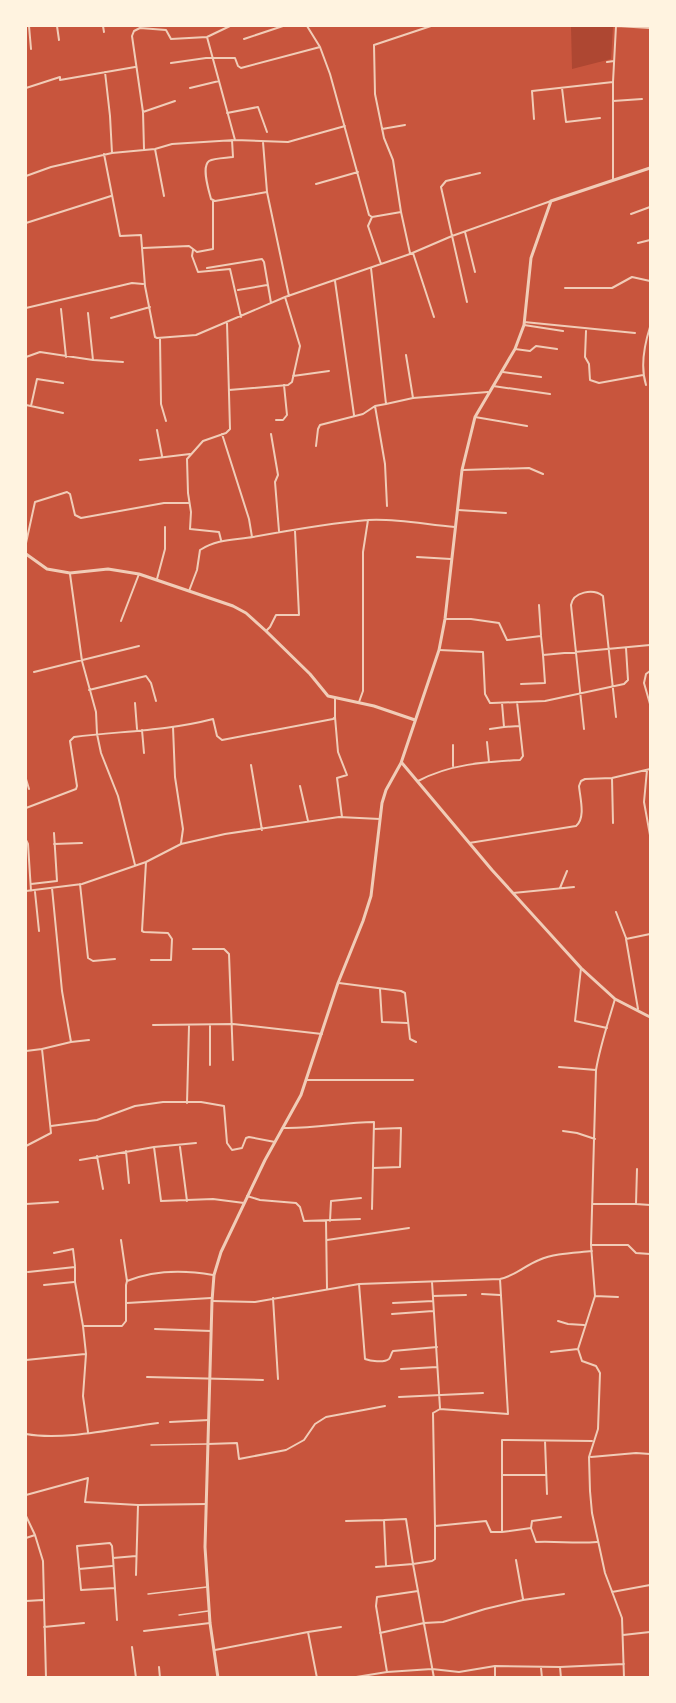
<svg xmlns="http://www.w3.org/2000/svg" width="676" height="1703" viewBox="0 0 676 1703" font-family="Manrope,sans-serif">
<rect width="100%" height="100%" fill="#c8553d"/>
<!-- green -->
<path fill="#ae4732" d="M571,26h42l-2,33 -39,10z"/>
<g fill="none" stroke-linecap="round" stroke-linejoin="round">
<!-- service -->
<path stroke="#f1ccb7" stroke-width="1.5" d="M650,354v25
M151,1445l56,-1
M148,1594l59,-7
M179,1615l29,-4"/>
<!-- minor -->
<path stroke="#f1ccb7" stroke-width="2" d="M29,26l2,23
M57,26l2,14
M103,26l1,6
M307,26l13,21 10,27 39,141 3,2 29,-5 9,41
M617,26l33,2
M207,37l28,103
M244,39l39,-13
M607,62l7,-1
M171,63l35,-5h29l3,8 3,2 79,-21
M105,72l5,44 2,37
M26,88l34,-11v3l75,-13
M190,88l29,-7
M562,88l4,34 34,-4
M613,101l29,-2
M143,112l-11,-76 2,-5 6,-3 26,2 5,9 36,-2 23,-11
M227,113l31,-6 9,25
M534,119l-2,-28 81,-9
M382,129l23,-4
M232,140l1,17c-7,1 -19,1 -24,4 -8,6 0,30 2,38l4,2 52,-9
M263,142l4,50 22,104
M144,149l-1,-37 32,-11
M155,149l9,47
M104,154l16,82 21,-1 4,51 10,51 2,1 39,-3 89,-38 125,-43 42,-18 99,-35
M26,176l25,-9 61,-14 43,-4 17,-5 63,-4 53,2 57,-16
M613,179v-97l3,-56
M316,184l42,-12
M401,212l-8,-52 -9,-22 -9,-44 -1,-49 57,-19
M631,214l19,-7
M372,217l-4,9 13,38
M26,223l85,-27
M465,232l10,40
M638,243l12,-3
M143,248l46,-2 8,6 16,-3v-49
M193,250l-1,6 6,16 32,-3 11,48
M413,253l21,64
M207,268l55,-9 2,3 7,41
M371,268l15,136
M335,281l19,134
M565,288h47l20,-11 18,4
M238,290l29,-5
M467,302l-26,-115 5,-6 34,-8
M26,308l106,-25 11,1
M61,309l5,48
M111,318l39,-11
M524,322l111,11
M524,325l39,6
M586,331l-1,26 4,7 1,16 9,3 44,-8
M160,338l1,66 5,17
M515,349l15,2 6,-5 21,3
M406,355l7,43
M26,357l14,-5 53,8 -5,-47
M93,360l30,2
M503,372l38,5
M293,376l36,-5
M646,385c-6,-19 -2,-39 4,-58
M493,386l57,8
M229,390l59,-5 4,-3 8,-36 -15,-49
M26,405l37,8
M31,406l6,-27 26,4
M375,406l10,58 2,42
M475,417l52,9
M276,420h7l4,-5 -3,-30
M157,430l5,26
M222,434l27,85 3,18
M271,434l7,41 -3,7 4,49
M316,446l2,-17 2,-4 43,-11 12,-8 11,-2 27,-6 75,-6
M140,460l50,-6
M463,470l66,-2 14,6
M458,510l48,3
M221,540l-2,-8 -29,-3 1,-17 -3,-19 -1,-34 16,-18 23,-8 4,-4 -3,-106
M26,543l9,-41 32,-10 3,2 5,21 6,3 83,-15h25
M417,557l34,2
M70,574l12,87 14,51 1,22 4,19 17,43 17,69
M157,579l8,-30v-22
M189,591l8,-21 3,-20c17,-11 34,-10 53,-13 38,-7 77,-14 115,-17 27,-2 60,5 87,7
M539,605l2,30
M446,619h25l28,4 8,17 34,-4 2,19 107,-10
M121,621l18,-47
M266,631l4,-4 6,-12h23l-4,-84
M439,650l44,2 2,42 5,9h2l53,-2 79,-17 4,-4 -2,-32
M650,671l-4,3 -2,9 6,21
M34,672l105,-26
M521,684l24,-1 -2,-28
M89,690l57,-14 5,7 5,18
M359,702l4,-11v-139l5,-32
M135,703l2,26
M502,703l2,24 15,-1
M335,717l3,35 9,23 -10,3 5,39
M173,727l2,50 8,52 -2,14
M490,729l14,-2
M584,729l-13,-124c2,-13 22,-17 32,-9l13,121
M142,730l2,23
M487,742l2,20
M453,745v21
M251,765l11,65
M647,770l-3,32 6,33
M612,778l1,45
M26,779l3,10
M418,781c32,-17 66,-19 102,-21l3,-4 -6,-54
M300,786l8,35
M26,808l50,-19 1,-3 -7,-45 4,-4c47,-6 93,-6 139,-18l4,17 5,4 111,-21 2,-2v-18
M26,840l2,4 3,47
M469,843l107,-17c10,-8 4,-28 3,-40l2,-5 4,-2 27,-1 38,-9
M54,844l28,-1
M146,862l-4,69 2,1 24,1 4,6 -1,21h-20
M31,884l26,-3 -3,-48
M80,884l8,74 5,3 22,-2
M52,888l10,103 9,51
M560,888l7,-17
M26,891l56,-7 64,-22 35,-18 44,-10 114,-17 41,2
M35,892l4,39
M513,893l61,-6
M616,912l10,26
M193,949h31l5,5 4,106
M581,968l-6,53 32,7
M339,983l62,8 4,2 5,46 6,3
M380,989l2,33 25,1
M615,999c-7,24 -15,47 -19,71l-5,175 4,51 -17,53 4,12 14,5 4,7 -2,56 -9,28 1,34 2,22 13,60 17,45 2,60
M638,1009l-12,-70 24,-5
M153,1025l80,-1 89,10
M210,1026v39
M26,1051l16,-2
M559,1067l37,3
M306,1080h107
M187,1103l2,-77
M51,1126l46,-6 38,-14 28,-4h38l23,4 3,37 5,7 10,-2 4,-10 3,-1 26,5
M283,1128c31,1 61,-6 91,-6l-2,87
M563,1131l14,2 18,6
M26,1146l25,-13 -9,-84 29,-7 18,-2
M154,1147l7,54 52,-2 31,4
M180,1147l7,54
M126,1151l3,32
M97,1156l6,33
M80,1160l74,-13 42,-4
M373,1168l27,-1 1,-39 -27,1
M247,1196l13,4 36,3 4,4 4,14 56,-2
M26,1204l32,-2
M593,1204h43l1,-35
M636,1204l14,1
M326,1221l1,68
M330,1221l1,-20 30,-3
M327,1240l82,-12
M591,1245h37l8,8 14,1
M54,1253l19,-4 2,17
M28,1272l47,-5v15l8,44
M500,1279l8,135 -68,-5 -7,4 2,113 51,-5 5,11h11l29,-4 1,-7 29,-4
M127,1281c27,-11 58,-11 86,-6
M432,1282l8,126
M359,1284l6,75c5,2 19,4 24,0 2,-2 2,-6 4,-8l44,-4
M44,1285l30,-3
M482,1294l18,1
M433,1296l33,-1
M595,1296l23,1
M273,1298l5,81
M212,1301l43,1 104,-18 141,-5c17,-4 24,-13 39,-19 16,-7 35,-7 53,-9
M127,1303l84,-5
M393,1303l40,-2
M392,1314l41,-3
M558,1321l10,3 16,1
M155,1329l56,2
M551,1352l27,-3
M26,1360l59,-6
M401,1369l36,-2
M147,1377l116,3
M399,1397l84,-4
M170,1422l39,-2
M88,1432l-5,-36 3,-42 -3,-28h39l4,-5v-36l1,-4 -6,-41
M26,1434c38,7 92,-6 132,-11
M545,1441l2,53
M208,1444l29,-1 2,16 47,-9 18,-10 11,-16 11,-7 59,-11
M591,1457l45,-4 14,1
M502,1475h44
M26,1495l62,-17 -3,24 53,3 68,-1
M26,1516l9,19 8,26 3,117
M346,1521l38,-1
M531,1528l5,14c22,-1 39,2 61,0
M502,1532v-92l90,1
M26,1538l9,-3
M113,1558l-1,-12 -2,-3 -33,3 4,44 34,-2
M516,1560l7,39
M376,1567l37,-3 -7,-45 -22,1 2,46
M79,1569l33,-3
M136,1575l2,-70
M612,1592l38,-7
M26,1601l17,-1
M117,1620l-4,-62 23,-2
M44,1627l40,-4
M144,1631l66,-8
M308,1632l33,-5
M380,1633l44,-10 19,-1 42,-13 38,-9 41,-6
M623,1635l27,-3
M132,1647l4,31
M215,1650l93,-18 9,46
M495,1666v12
M159,1667l1,11
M560,1667l1,11
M541,1668l1,10
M387,1672l-11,-66 1,-9 41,-6
M350,1678l37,-6 45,-3 27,3 36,-6 65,1 64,-3
M434,1678l-21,-114 19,-3 3,-2v-33"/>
<!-- tertiary -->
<path stroke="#f1ccb7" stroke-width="3" d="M26,554l21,15 23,4 38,-4 31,5 94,32 13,7 20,18 44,43 18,22 46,10 41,14
M402,763l90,107 89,98 34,31 35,18
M218,1678l-8,-55 -5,-76 7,-246 2,-26 7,-23 44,-92 36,-65 37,-112 25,-62 8,-25 11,-93 4,-13 15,-27 38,-113 6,-31 17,-149 13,-53 40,-68 9,-24 7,-67 20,-57 99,-33"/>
</g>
<!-- border -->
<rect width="676" height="1703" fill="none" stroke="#fff3e0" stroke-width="54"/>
</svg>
